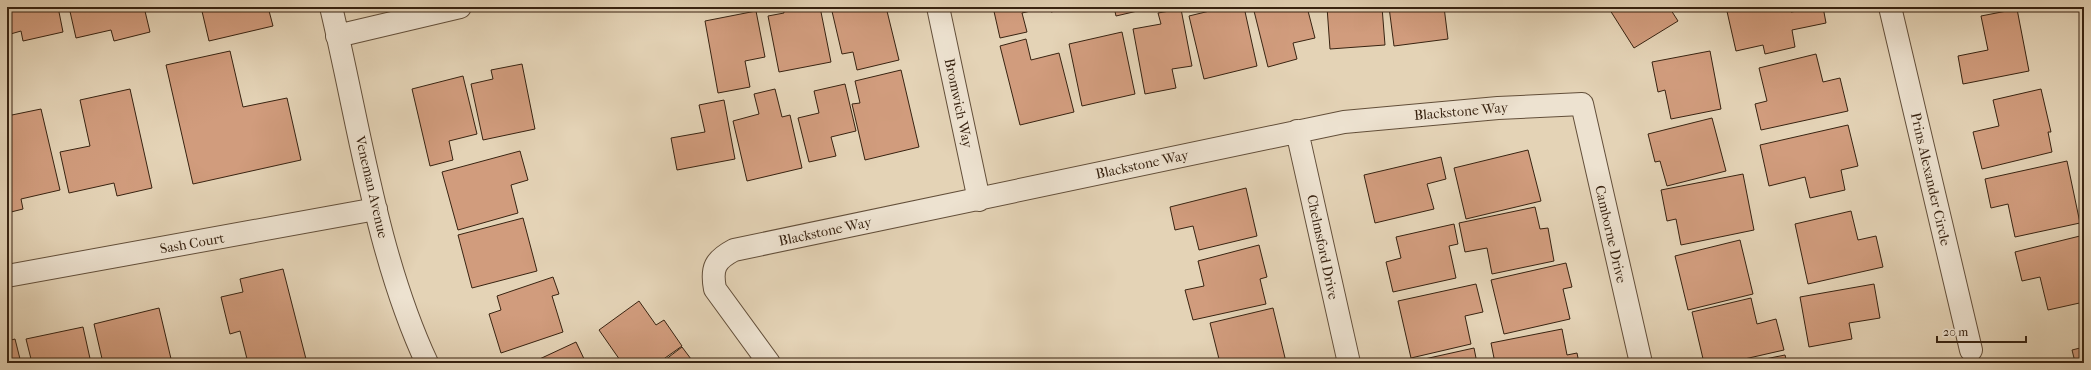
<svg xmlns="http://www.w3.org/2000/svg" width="2091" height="370" viewBox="0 0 2091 370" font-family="'IM FELL French Canon',serif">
<rect width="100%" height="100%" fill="#e4d3b6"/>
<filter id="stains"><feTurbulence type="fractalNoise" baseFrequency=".005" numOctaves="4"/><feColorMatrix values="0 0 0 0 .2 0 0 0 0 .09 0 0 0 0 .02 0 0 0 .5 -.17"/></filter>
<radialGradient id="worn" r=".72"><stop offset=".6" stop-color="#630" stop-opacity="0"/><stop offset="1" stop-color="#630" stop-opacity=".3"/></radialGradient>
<!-- building -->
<path fill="#d19c7d" stroke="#382311" d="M7,7h51l5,25 -40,9 -2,-10 -14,4z
M69,7h75l6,25 -36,9 -3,-11 -35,8z
M201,7h67l5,19 -64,15z
M783,7h37l11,55 -52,10 -11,-56 16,-3z
M831,7h55l13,53 -42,10 -4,-18 -11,2z
M993,7h55l-26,6 5,19 -27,6z
M1050,7h23l-22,5z
M1114,7h31l1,2 -30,7z
M1226,7h18l13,59 -53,13 -15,-63z
M1253,7h54l8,31 -22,5 4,16 -29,8z
M1327,7h55l3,38 -55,4z
M1389,7h55l4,32 -54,7z
M1608,7h61l9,14 -44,27z
M1726,7h64l1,5 32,-5 3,16 -34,7 3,17 -30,7 -2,-9 -27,6z
M1181,9l11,57 -20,3 4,19 -31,6 -12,-65 28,-5 -3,-11z
M2017,9l12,62 -66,13 -5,-28 30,-6 -7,-34z
M756,11l9,46 -20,4 5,26 -32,6 -13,-72z
M1122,32l13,62 -53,12 -13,-62z
M1026,39l5,21 28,-7 15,59 -54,13 -20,-79z
M230,51l13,56 44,-9 14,62 -108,24 -27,-119z
M1710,51l11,58 -50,10 -6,-29 -7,2 -6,-30z
M1816,54l7,28 17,-4 8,33 -87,19 -6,-26 12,-3 -8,-33z
M522,64l13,65 -52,11 -12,-56 22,-5 -2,-9z
M901,70l18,77 -54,13 -13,-56 8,-1 -5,-22z
M463,76l14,58 -28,7 4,19 -23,6 -18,-77z
M845,84l11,47 -25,6 5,19 -27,6 -11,-44 21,-5 -5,-22z
M130,89l22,99 -35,8 -3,-13 -45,10 -9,-41 30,-6 -10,-46z
M775,89l7,28 8,-2 12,53 -55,13 -14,-60 26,-7 -5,-20z
M2041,89l10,43h-3l4,20 -70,17 -9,-37 26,-6 -6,-26z
M724,100l11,59 -58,11 -6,-32 34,-6 -6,-27z
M41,109l19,81 -39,9 2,10 -16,4v-97z
M1712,118l14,53 -59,15 -7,-25 -5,1 -7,-28z
M1848,125l10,41 -17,4 4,20 -35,8 -5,-21 -36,9 -9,-41z
M1528,150l13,51 -75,18 -12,-51z
M520,151l8,29 -17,5 7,28 -60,17 -16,-58z
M1441,157l5,22 -19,5 7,25 -59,14 -11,-48z
M2067,161l13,62 -65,14 -7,-33 -17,4 -6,-29z
M1743,174l11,56 -73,15 -5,-26 -9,2 -6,-31z
M1246,188l11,48 -58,14 -6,-24 -18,4 -5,-23z
M1535,207l5,22 8,-1 6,33 -62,13 -5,-26 -22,4 -6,-29z
M1851,211l7,29 18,-4 7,31 -75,17 -13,-60z
M523,218l14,53 -65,17 -14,-53z
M1454,224l4,20 -9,2 7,32 -63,14 -7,-30 15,-4 -5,-21z
M2084,235v67l-36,8 -8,-33 -18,4 -7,-29z
M1740,240l13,54 -65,16 -13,-54z
M1259,245l8,32 -7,2 6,25 -73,16 -8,-30 19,-4 -6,-25z
M1566,263l6,24 -9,2 7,30 -66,15 -13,-54z
M283,269l24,94h-77l17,-4 -7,-28 -10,3 -9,-37 22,-5 -3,-13z
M553,277l6,17 -7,2 11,36 -62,21 -12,-39 12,-4 -4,-14z
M1476,284l7,28 -18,4 6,28 -60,14 -13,-57z
M1874,284l6,34 -31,5 3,16 -43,8 -9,-50z
M1751,298l6,26 19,-5 8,31 -57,13h-23l-12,-51z
M639,301l17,24 8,-5 18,26 -24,17h-36l-23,-33z
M159,308l13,55h-69l-9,-39z
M1273,308l13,54 -66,1 -10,-40z
M83,327l8,36h-59l-6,-24z
M1562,329l5,26 10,-2 2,10h-84l-4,-20z
M15,339l6,24h-14v-22z
M576,342l10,21h-55z
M682,347l12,16h-33z
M2084,347v16h-13l4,-1 -3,-12z
M1474,348l3,15 -66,-1z
M1785,355l2,8h-42z"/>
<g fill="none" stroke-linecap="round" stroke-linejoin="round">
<!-- minor casing -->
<g stroke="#634f3a" stroke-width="24">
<path id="minor" d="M331,7c28,116 45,247 96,356
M938,7l41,193
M1890,7l81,343
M337,36l123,-29
M1297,131l52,232
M7,276l369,-67
M769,363l-54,-74c-4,-21 0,-29 19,-39l610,-128 154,-14 84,-4 59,259"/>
</g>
<!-- minor -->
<use href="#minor" stroke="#ede2d0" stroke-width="22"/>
</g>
<g text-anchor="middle" stroke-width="4" stroke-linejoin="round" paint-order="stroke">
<!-- street labels -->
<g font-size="14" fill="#382311" stroke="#ede2d0">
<text transform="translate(959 103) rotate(78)" y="5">Bromwich Way</text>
<text transform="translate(1461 111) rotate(-5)" y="5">Blackstone Way</text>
<text transform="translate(1142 164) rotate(-12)" y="5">Blackstone Way</text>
<text transform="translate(1931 179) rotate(77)" y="5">Prins Alexander Circle</text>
<text transform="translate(372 187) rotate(77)" y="5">Veneman Avenue</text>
<text transform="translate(825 231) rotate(-12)" y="5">Blackstone Way</text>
<text transform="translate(1611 234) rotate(77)" y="5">Camborne Drive</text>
<text transform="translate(192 243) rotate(-10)" y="5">Sash Court</text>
<text transform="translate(1323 247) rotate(78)" y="5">Chelmsford Drive</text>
</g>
</g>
<!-- margin -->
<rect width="2091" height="370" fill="none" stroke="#e4d3b6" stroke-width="24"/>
<rect x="8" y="8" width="2075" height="354" fill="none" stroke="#382311" stroke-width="2"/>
<rect x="12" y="12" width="2067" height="346" fill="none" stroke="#382311"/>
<!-- scale -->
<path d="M1937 336v6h89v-6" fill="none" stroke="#382311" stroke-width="2"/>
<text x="1943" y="336" font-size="12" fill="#382311" stroke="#ede2d0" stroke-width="3" paint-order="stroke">20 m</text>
<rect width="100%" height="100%" filter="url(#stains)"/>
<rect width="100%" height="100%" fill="url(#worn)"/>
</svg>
